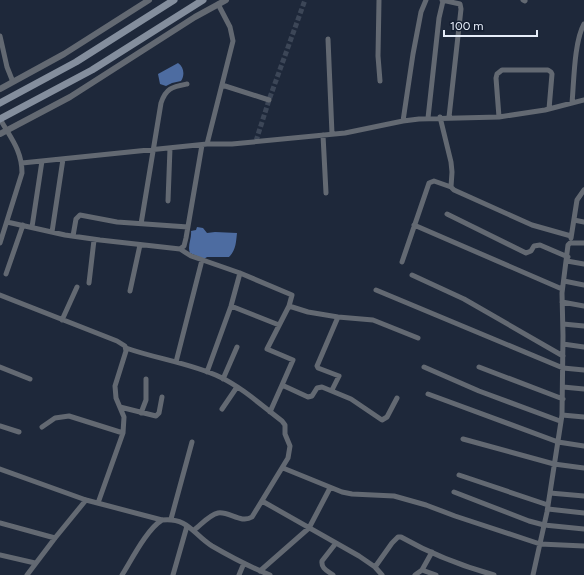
<svg xmlns="http://www.w3.org/2000/svg" width="584" height="575" viewBox="0 0 584 575" font-family="Figtree,sans-serif">
<rect width="100%" height="100%" fill="#1e283a"/>
<!-- water -->
<path fill="#4d6ca1" d="M178,63c6,4 7,12 3,18l-9,2 -6,3 -6,-2 -2,-10z
M197,227l6,1 4,5 8,-1 22,1c-1,9 -1,17 -8,24h-22l-3,2 -14,-6c-3,-7 2,-15 1,-22l5,-1z"/>
<g fill="none" stroke-linecap="round" stroke-linejoin="round">
<!-- minor-tunnel -->
<path stroke="#3c4657" stroke-width="5" stroke-dasharray="5 2.5" stroke-linecap="butt" d="M256,141l13,-41 36,-100"/>
<!-- minor -->
<path stroke="#636972" stroke-width="5" d="M379,0l-1,56 2,25
M442,0l18,4 1,5 -12,108
M523,0l2,1
M0,36l7,31 6,15
M328,39l4,95
M222,85l47,15
M572,103c2,-21 2,-61 12,-79
M440,117l11,45 1,10 -1,15 3,3 78,35 39,11
M499,117l-3,-39 1,-4 5,-4h46l3,2 1,2 -3,35
M428,118l11,-100 4,-17
M403,121l10,-67 8,-42 5,-12
M323,135l3,58
M207,144l26,-103 -3,-14 -12,-23
M22,163l185,-19h25l113,-11 58,-12 16,-2 80,-2 46,-7 39,-10
M168,201l2,-53
M447,214l79,39 5,-2 3,-5 6,-1 28,12
M574,220l10,2
M7,222l58,13 35,5 80,9 4,-3 2,-8 16,-93
M141,224l20,-121c5,-15 11,-16 26,-19
M414,225l148,64
M32,227l10,-66
M52,232l11,-73
M73,236l3,-17 4,-4 37,7 71,5
M571,238l6,-38 7,-10
M0,243l22,-70c0,-23 -12,-36 -22,-54
M180,249l11,7 49,17 52,22 -3,11 19,6 30,5 35,3 45,18
M567,261l17,3
M402,262l27,-79 5,-2 17,6
M6,274l17,-49
M412,275l52,24 99,57
M564,281l20,4
M89,283l5,-43
M376,290l187,78 21,2
M130,291l10,-46
M0,295l117,46 8,5 1,5 -11,35 1,12 8,19 -1,16 -25,70
M562,302l22,4
M231,306l48,19
M62,320l15,-33
M563,324l21,2
M563,344l21,3
M126,348c31,11 64,15 94,29 23,11 42,29 62,44l3,4v9l5,12 -2,12 -36,59c-11,7 -23,-6 -34,-4 -9,2 -17,12 -24,17
M176,362l26,-102
M0,367l30,12
M424,367l55,24 81,30
M479,367l84,32
M207,372l24,-66 9,-33
M223,379l14,-32
M282,385l11,-25 -26,-11 22,-43
M563,387l21,2
M332,390l7,-14 -21,-8 -1,-2 21,-49
M428,394l130,48 26,4
M120,407l36,9 3,-3 3,-16
M222,409l15,-22
M270,412l12,-27 26,12 4,-1 5,-8 5,-1 29,12 31,21 5,-3 10,-19
M141,413l5,-13v-21
M562,415l22,2
M0,426l19,6
M42,427l13,-9 14,-2 54,17
M463,439l91,25 30,4
M283,468l59,24 10,2 42,2 32,9 29,11 85,28 44,2
M0,469l86,31 76,20c26,-3 32,15 50,26 19,11 38,21 58,29
M459,475l89,30
M454,492l75,29 15,4 40,4
M550,493l34,3
M262,501l97,55 16,11 7,8
M548,509l36,4
M171,519l21,-77
M0,523l55,15
M0,555l35,8
M375,567l17,-24 6,-6h3c28,16 61,29 93,38
M422,570l14,5
M260,571l49,-43 21,-40
M27,575l28,-37 31,-38
M122,575c10,-16 25,-46 40,-55
M173,575l14,-49
M239,575l5,-12
M333,575c-5,-4 -12,-6 -11,-14l14,-18
M415,575l7,-5 10,-18
M533,575l14,-63 15,-97 1,-79 -1,-43 6,-48 2,-2h14"/>
<!-- tertiary -->
<path stroke="#636972" stroke-width="6" d="M0,89l64,-35 85,-54
M0,134l70,-37 125,-80 31,-17"/>
<!-- secondary -->
<path stroke="#848e9d" stroke-width="7" d="M0,103l76,-41 98,-62
M0,119l92,-49 111,-70"/>
</g>
<!-- scale -->
<path d="M444 30v6h93v-6" fill="none" stroke="#e6edf9" stroke-width="2"/>
<text x="450" y="30" font-size="12" fill="#e6edf9" stroke="#141e30" stroke-width="3" paint-order="stroke">100 m</text>
</svg>
